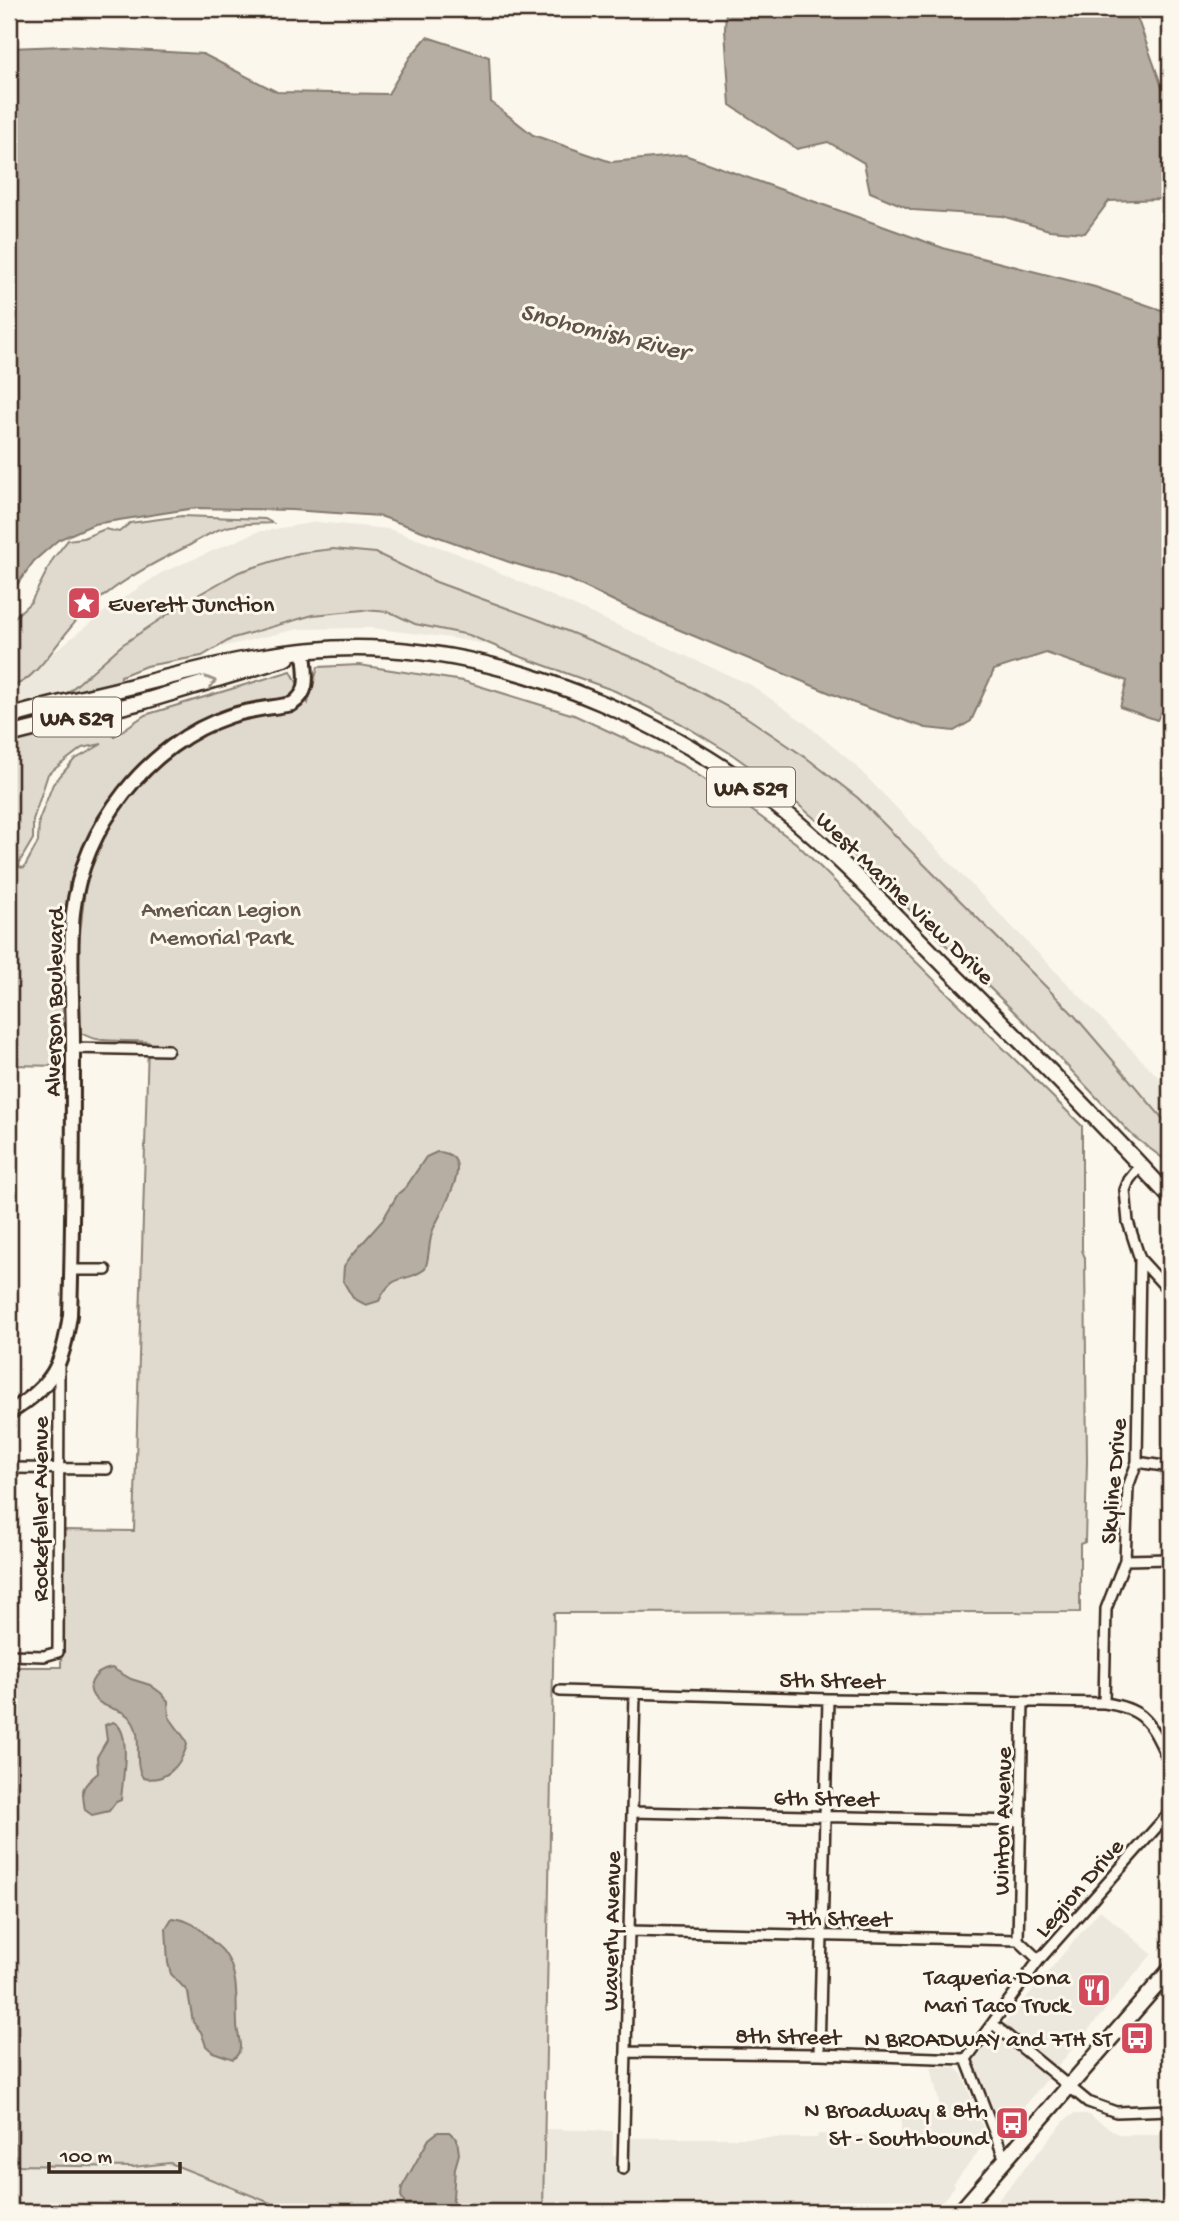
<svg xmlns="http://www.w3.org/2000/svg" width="1179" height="2221" viewBox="0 0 1179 2221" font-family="'Gochi Hand',sans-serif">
<rect width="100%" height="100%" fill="#fbf7ec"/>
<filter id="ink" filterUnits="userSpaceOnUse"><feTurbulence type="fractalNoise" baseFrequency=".0143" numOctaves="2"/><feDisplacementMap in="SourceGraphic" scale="14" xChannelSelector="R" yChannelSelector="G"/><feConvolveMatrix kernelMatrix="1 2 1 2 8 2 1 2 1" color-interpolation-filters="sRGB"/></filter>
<g filter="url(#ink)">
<!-- built -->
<path fill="#ede8dd" d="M317,522l72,7 67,24 295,132 54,38 50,42 315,324v38l-91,-107 -221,-222 -50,-39 -256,-103 -101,-18 -80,-10 -73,1 -215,50 -74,64v-46l39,-40 62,-50 51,-34 96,-41z
M1100,1910l52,44 -149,178 -29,-72z
M931,2067h23l8,7 24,61 -10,20 -23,29 2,2 -22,26h-390l2,-83 68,2v24l17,1 1,-18h186l1,-4 83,3v-26l35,1 4,-5z
M1074,2114h13l33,21h41l-2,77h-171l78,-93z
M170,2163l123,49h-284v-47l124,2z"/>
<!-- green -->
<path fill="#dfd9ce" stroke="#8d8276" stroke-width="2" fill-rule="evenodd" d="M182,516l83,3 7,4c-15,1 -34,0 -48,5 -12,3 -23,11 -34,17 -41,20 -80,41 -112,74 -16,16 -42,61 -63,66l-6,8v-71l22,-20 22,-43 15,-19 15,-2 22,-9 14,3 11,-9z
M333,549l43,4 60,29 106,39 109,44 95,52 62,42 50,39 216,217 96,112v35h-2l-35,-26 -97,-103 -208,-203 -49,-42 -46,-33 -53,-32 -65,-32 -99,-36 -47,-20 -54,-11 -25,-12 -27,-2 -50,5 -80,23 -31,18 -56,10 -25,10 -5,55 -3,6 32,-22 146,-44 17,32 10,-36 41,-2 104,16 111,34 110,51 66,43 46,34 286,283v124l3,8 2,203 -2,81 -5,2v68l-526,1 -11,599h-250l-123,-49 -37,4 -117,-2 -1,-498h46l3,-137 70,1 14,-489c-23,-3 -49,3 -69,-10l-1,-80 7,-64 -16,-5 -9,183 -51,-1v-321l113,-99 67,-45 50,-28 60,-19zM102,744l-28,16 -21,24 -14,36 -1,22 -14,26 -5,-1 1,-6 13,-22v-19l15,-46 34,-26z"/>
<!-- water -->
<path fill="#b6aea2" stroke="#85796d" stroke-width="2" d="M726,9h408l33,92 -6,98 -52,2 -24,32 -36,-3 -47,-14 -89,-6 -43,-18 -6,-29 -36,-21 -31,7 -67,-44 -5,-75z
M427,37l62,20 2,45 42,33 78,27 74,-7 261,94 149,38 75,26v384l-13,23 -37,-13 7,-26 -81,-28 -52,17 -23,51 -17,10 -28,-3 -72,-25 -215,-90 -69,-33 -61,-18 -129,-46 -89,-6 -96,-2 -101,16 -36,16 -24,21 -25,35v-548l55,-2 139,8 74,38 111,2 22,-37z
M437,1152c44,1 3,59 -4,78 -5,13 -3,26 -8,39 -21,16 -31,1 -46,32l-13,4 -13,-7 -10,-17 1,-15 8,-11 30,-34 16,-27 8,-7 20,-30z
M112,1668l19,11 19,6 11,8 7,8 1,16 16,22 2,6c-6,20 -21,38 -44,33 -11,-17 1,-39 -11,-57 -8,-13 -23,-11 -33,-19 -17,-13 -6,-31 13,-34z
M113,1722c20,8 9,59 8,78l-5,2 -7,9 -17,4 -7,-5c-4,-23 -4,-22 13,-37l-1,-16 10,-17 -2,-15z
M172,1918c17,2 26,8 37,20 5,6 12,9 16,16 14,20 11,47 12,70 0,13 9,26 -4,35l-20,-7 -7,-6 -5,-14 -8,-10 -5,-30 -17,-18 -3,-11 -2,-35z
M438,2132h11l8,7 2,15 -4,14 -3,44h-43l-8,-16 1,-9 27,-48z"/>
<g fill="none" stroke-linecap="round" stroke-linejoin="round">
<!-- minor casing -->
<g stroke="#3b2a1e" stroke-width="14">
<path id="minor" d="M73,1048l95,2
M1141,1165l-12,15 -4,10 3,32 12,37 30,33
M71,1270h35
M1137,1462l33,5
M9,1468l98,1
M1125,1560l45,-1
M9,1655l35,1 14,-4 1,-286
M560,1691l268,8 276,4c45,6 47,23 66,60
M1104,1703l2,-94 19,-49 3,-73 9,-25 3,-203
M632,1812l387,9
M629,1931l389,9 21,20
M1018,1940l5,-238
M993,2024l95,78 28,10 54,-2
M626,2052l193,2 147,5 39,101
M819,2054l9,-355
M966,2059l73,-99 131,-148
M623,2169l12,-475"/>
</g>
<!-- secondary casing -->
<g stroke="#3b2a1e" stroke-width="18">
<path id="secondary" d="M9,1413c45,-29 53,-46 61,-98 3,-90 3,-180 3,-270 0,-44 -4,-89 0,-132 9,-85 75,-170 157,-197 20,-7 42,-8 62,-12 20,-13 13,-32 12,-53"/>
</g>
<!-- primary casing -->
<g stroke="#3b2a1e" stroke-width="19">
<path id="primary" d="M9,717c39,-12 80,-20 120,-30 84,-22 169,-44 257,-38 145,9 294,78 406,169 54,45 103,98 153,148 76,75 152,152 225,231
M9,735l136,-34 142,-43
M960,2212l210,-242"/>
</g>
<!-- minor -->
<use href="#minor" stroke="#fbf7ec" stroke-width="9"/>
<!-- secondary -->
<use href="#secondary" stroke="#fbf7ec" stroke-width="12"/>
<!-- primary -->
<use href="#primary" stroke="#fbf7ec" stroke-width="14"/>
</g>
<!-- one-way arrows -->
<defs><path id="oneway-chevron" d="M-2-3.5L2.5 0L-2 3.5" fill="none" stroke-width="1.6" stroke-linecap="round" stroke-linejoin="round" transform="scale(1.75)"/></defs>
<use stroke="#9b9085" href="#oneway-chevron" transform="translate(211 682) rotate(-16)"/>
</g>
<!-- icons -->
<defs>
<g id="sight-square" transform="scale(1.75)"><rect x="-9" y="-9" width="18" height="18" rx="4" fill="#d1495b" stroke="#fbf7ec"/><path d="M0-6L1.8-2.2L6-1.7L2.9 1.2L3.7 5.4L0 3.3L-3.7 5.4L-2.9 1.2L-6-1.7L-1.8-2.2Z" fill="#fff"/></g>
<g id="restaurant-square" transform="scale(1.75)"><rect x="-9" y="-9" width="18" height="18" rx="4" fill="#d1495b" stroke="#fbf7ec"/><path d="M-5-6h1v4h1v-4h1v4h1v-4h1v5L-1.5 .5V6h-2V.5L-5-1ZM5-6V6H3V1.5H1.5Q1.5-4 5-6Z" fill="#fff"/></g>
<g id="bus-square" transform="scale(1.75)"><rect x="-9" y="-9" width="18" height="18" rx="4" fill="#d1495b" stroke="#fbf7ec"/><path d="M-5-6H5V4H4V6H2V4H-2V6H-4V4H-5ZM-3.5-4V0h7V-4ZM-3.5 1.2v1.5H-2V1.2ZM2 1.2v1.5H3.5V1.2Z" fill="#fff"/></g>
</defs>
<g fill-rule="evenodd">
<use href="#sight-square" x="84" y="603"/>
<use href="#restaurant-square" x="1094" y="1990"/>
<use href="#bus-square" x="1137" y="2038"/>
<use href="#bus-square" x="1012" y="2123"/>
</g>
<g text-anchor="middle" stroke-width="6" stroke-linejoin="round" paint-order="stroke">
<!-- shield labels -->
<g fill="#fbf7ec" stroke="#75685c" stroke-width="2">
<rect x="33" y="697.5" width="88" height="39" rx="5"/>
<rect x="707" y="767.5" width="88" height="39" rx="5"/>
</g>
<g font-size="23" font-weight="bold" fill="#3b2a1e">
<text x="77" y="725">WA 529</text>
<text x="751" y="795">WA 529</text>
</g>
<!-- poi labels -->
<g font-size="24" fill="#3b2a1e" stroke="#fbf7ec" text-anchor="end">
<text x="108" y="611" text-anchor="start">Everett Junction</text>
<text x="1070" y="1984">Taqueria Dona<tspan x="1070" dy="28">Mari Taco Truck</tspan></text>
<text x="1112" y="2046">N BROADWAY and 7TH ST</text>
<text x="988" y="2117">N Broadway &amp; 8th<tspan x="988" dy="28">St - Southbound</tspan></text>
</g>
<!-- street labels -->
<g font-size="24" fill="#3b2a1e" stroke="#fbf7ec">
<text transform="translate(906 897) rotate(44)" y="8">West Marine View Drive</text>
<text transform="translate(53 1002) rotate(-89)" y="8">Alverson Boulevard</text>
<text transform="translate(1112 1481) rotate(-85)" y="8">Skyline Drive</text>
<text transform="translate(39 1509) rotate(-90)" y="8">Rockefeller Avenue</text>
<text transform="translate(832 1679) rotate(1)" y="8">5th Street</text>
<text transform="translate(826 1797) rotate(1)" y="8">6th Street</text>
<text transform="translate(1001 1821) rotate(-89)" y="8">Winton Avenue</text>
<text transform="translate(1078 1887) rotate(-49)" y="8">Legion Drive</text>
<text transform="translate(839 1917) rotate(1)" y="8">7th Street</text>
<text transform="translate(610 1931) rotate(-89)" y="8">Waverly Avenue</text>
<text transform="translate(788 2035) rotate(1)" y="8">8th Street</text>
</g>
<!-- park labels -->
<g font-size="24" fill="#64564a" stroke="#fbf7ec">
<text x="221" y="916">American Legion<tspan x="221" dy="28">Memorial Park</tspan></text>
</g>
<!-- water labels -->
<g font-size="26" font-style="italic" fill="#605246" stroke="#fbf7ec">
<text transform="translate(605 330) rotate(14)" y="9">Snohomish River</text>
</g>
</g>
<!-- margin -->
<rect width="1179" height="2221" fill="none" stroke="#fbf7ec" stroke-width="35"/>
<rect x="18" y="18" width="1144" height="2186" fill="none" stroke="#3b2a1e" stroke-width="2.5" filter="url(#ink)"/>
<!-- scale -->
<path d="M49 2162v10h131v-10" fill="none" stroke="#3b2a1e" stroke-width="3.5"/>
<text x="60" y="2162" font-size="21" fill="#3b2a1e" stroke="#fbf7ec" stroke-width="5" paint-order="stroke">100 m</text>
</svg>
